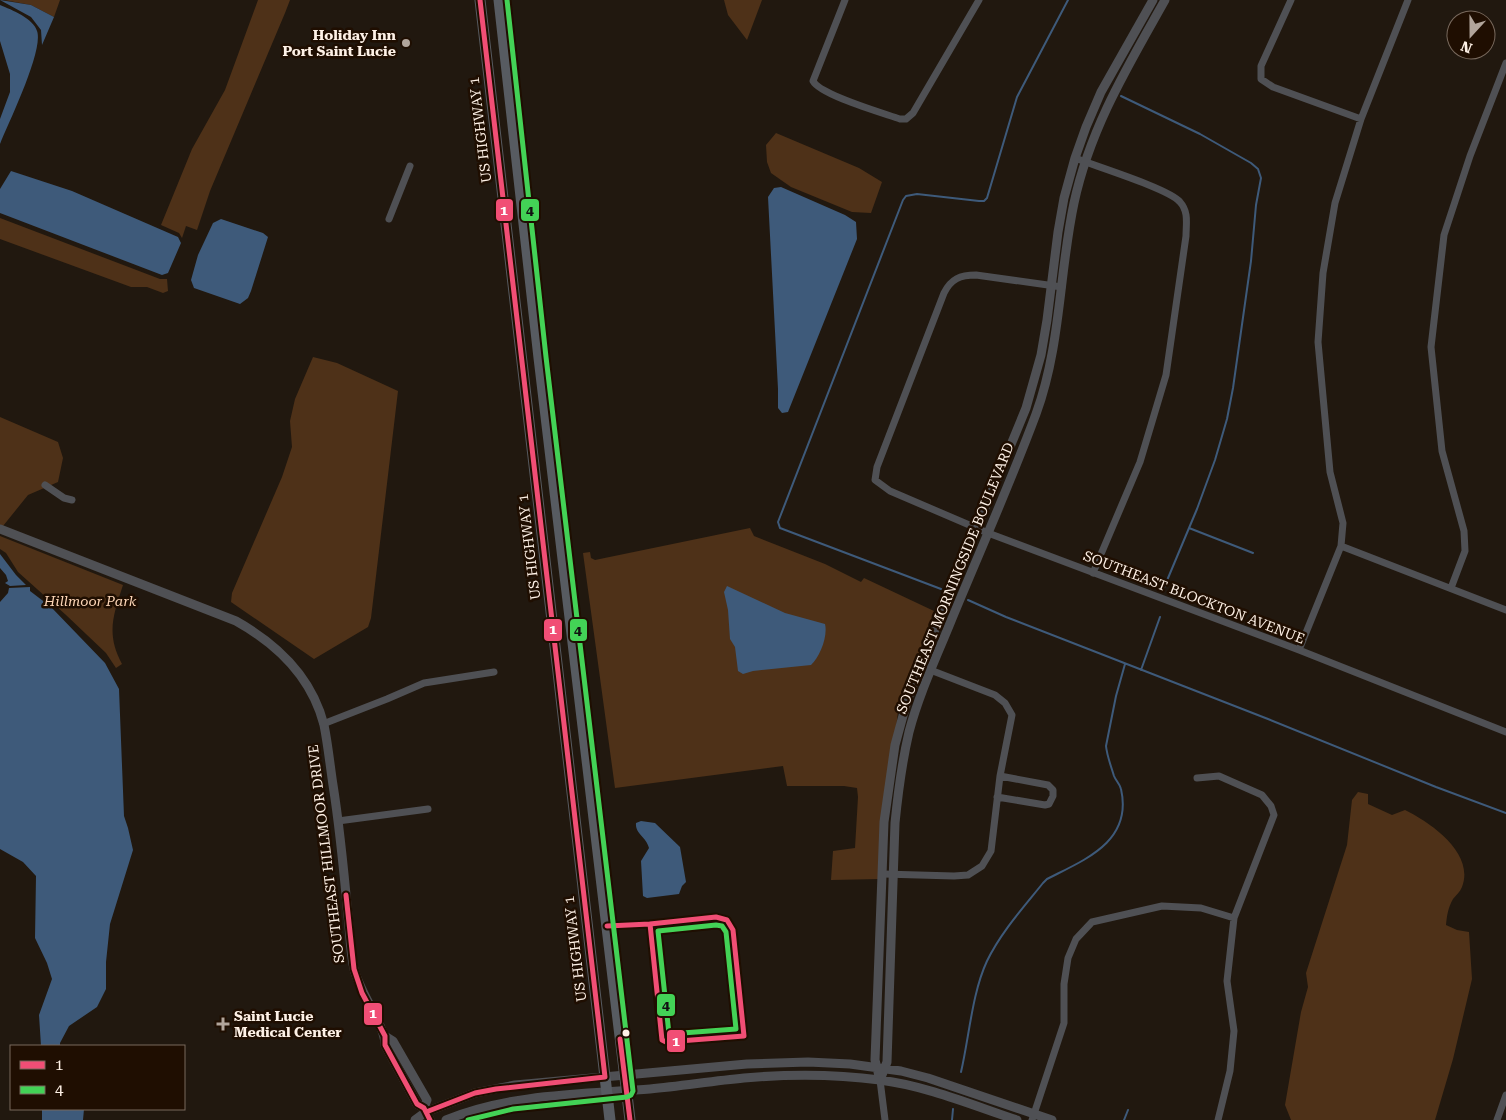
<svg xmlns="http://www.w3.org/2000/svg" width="1506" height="1120" viewBox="0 0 1506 1120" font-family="'Roboto Serif',serif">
<rect width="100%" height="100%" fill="#21180f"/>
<!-- green -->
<path fill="#4e3118" d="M4,0h56l-6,17 -23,-12z
M258,0h32l-5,13 -75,178 -13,39 -11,-4 -4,12 -3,-5 -18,-8 31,-76 33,-59z
M724,0h38l-15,40 -19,-25z
M776,133l83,35 23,14 -11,31 -19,-1 -61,-25 -20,-14 -4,-11 -1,-17z
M0,218l160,61h7l1,12 -5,2 -16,-6h-16l-131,-48z
M313,357l24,6 61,28 -27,227 -3,9 -54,32 -83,-57 1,-9 50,-116 10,-30 -2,-26 5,-22z
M0,417l58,25 5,16 -5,24 -30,13 -25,31 -3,-1z
M750,528l4,8 71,28 36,18 3,-4 70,33 -36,100 -19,168 -48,1 2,-29 22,-3 3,-51 -1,-9 -13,-2h-57l-4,-20 -168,22 -32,-235 7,-1 1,6 4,2z
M0,536l123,49c-10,31 -17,49 -1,79l-6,4 -10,-15 -40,-38 -48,-43 -12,-19 -6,-4z
M1358,792l10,2v10l24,11 13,-5c26,13 70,43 57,77 -2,5 -6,8 -9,12 -5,9 -6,16 -7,26l11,5 12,2 3,47 -19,80 -18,61h-144l-6,-15 16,-93 7,-25 -2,-14 41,-128 5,-45z"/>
<!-- water -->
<path fill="#3e5a7a" d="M0,0l31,5 23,12 -12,28 -1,-15 -10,-13z
M0,5c12,5 33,13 37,26 7,19 -28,91 -37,113v-25l10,-27v-18l-10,-33z
M11,171l61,20 106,46 3,6 -13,30 -6,2 -162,-62v-24z
M781,187l64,28 11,7 1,17 -69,173 -6,1 -4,-5v-19l-10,-192 6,-9z
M221,219l42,14 5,4 -17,54 -3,7 -8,6 -46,-16 -3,-8 7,-25 15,-32z
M0,554l16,21 10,10 -16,1 -5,-3 3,-2 -2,-6 -6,-7z
M727,586l58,27 40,11c3,12 -5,33 -14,41l-58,6 -10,3 -5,-3 -3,-24 -5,-8 -2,-29 -4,-18z
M30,587v4l21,16 54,56 14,26 5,127 4,12 5,22 -23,74 -4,38v27l-9,18 -28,19 -9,17v3h-19l-2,-31 13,-36 -5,-16 -12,-25 1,-62 -13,-14 -23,-13v-247l8,-9 1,-5z
M641,821l14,2 25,24 6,35 -4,4 -3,8 -32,4 -4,-2 -2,-35 8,-13c-3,-12 -14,-14 -13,-25z
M42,1109h42l-1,11h-41z"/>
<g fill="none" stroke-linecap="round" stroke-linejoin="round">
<!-- stream -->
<path stroke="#3e5a7a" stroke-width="2" d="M1121,96l79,38 51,29 7,6 3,9 -5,27 -5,56 -18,127 -6,31 -12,41 -18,49 -34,81
M1189,528l64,25
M941,589l-161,-61 -2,-6 125,-322 3,-4 11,-2 62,7h5l3,-3 30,-101 51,-97
M968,600l38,17 262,102 168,68 70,26
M1141,670l19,-53
M961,1072c8,-34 11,-79 26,-111 14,-29 36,-53 56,-78l4,-4c37,-19 86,-37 74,-90 -1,-5 -5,-8 -7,-13 -3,-10 -7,-20 -8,-30l10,-50 9,-32
M952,1120l1,-11
M1124,1120l4,-10"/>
<!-- minor -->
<path stroke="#4f5054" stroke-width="7" d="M845,0l-32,81c7,14 70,32 87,38h6l7,-6 66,-113
M1291,0l-30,66v13l12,8 88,32
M1075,158c20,8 95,31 105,44 9,10 6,22 6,34l-20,139 -26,87 -47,111
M389,219l21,-53
M1062,287l-86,-12c-16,0 -25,4 -32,18l-67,174 -2,13 15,11 98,42 311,117 207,82
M45,485l19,13 8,2
M1341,546l165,64
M1451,588l14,-37 -1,-20 -22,-80 -11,-104 13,-112 26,-79 36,-93
M1299,650l42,-104 2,-23 -13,-51 -12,-130 5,-69 12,-70 26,-84 47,-119
M323,724l64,-25 37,-16 70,-11
M1197,778l22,-2 43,19 9,11 3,9 -40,103 -7,63 7,50 -4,40 -12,49
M997,797l48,8 4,-1 4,-8v-6l-5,-5 -48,-9
M338,821l90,-12
M883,874l71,2 14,-1 14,-9 9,-15 9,-75 12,-61 -7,-12 -10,-8 -75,-29
M880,1080l5,40
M1032,1120l32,-97v-39l4,-26 8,-19 16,-17 70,-16 39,2 33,10
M1497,1120l9,-25"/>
<!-- tertiary -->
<path stroke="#4f5054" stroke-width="9" d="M0,529l236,92c41,23 76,57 88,104 4,20 6,40 9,60 7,44 11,87 15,131 2,17 2,36 6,53 6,24 31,56 31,76l32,59 7,4 6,12
M385,1036l8,5 34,59 -3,8
M880,1080l7,-18 8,-239c3,-30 7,-61 14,-91 10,-38 27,-74 42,-111 28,-68 59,-137 85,-207 25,-68 23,-141 38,-211 16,-75 54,-137 91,-203
M880,1080l-5,-20 9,-238 11,-77 12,-44 13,-35 106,-258 15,-53 6,-35 11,-88 6,-34 11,-40 11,-31 15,-35 52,-92
M415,1120l11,-8 49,-19 40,-8 232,-21 61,-2 42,2 51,7 27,7 124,42
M446,1120c62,-26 137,-26 204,-31 31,-3 63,-8 94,-11 45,-4 91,-4 136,2 47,6 92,25 137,40"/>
<!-- primary -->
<path stroke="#575b61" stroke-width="11" d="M480,0l130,1120
M499,0l40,358 91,762"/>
<!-- bus-1 casing -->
<g stroke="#1f0e01" stroke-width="9">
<path id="bus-1" d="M346,895l8,74 8,24 23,43v9l32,59 7,4 6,12
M716,917l11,3 6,10 11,106 -78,6 -4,-2 -12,-116z
M607,926l43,-2
M620,1039l10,81
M426,1112l49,-19 21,-4 109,-12 -125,-1077"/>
</g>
<!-- bus-2 casing -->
<g stroke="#1f0e01" stroke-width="9">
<path id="bus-2" d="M716,925l6,1 4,6 10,97 -67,5 -11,-103z
M468,1120l45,-11 114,-12 4,-2 2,-4 -87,-734 -39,-357"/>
</g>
<!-- bus-1 -->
<use href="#bus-1" stroke="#f14e75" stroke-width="5"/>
<!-- bus-2 -->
<use href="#bus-2" stroke="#43d256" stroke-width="5"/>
</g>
<!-- markers -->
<g fill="#b1a59b" stroke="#1f0e01" stroke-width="2">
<circle cx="406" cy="43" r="5"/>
<path d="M220.5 1016.5h5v5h5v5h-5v5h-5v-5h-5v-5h5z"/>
</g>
<circle fill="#fef1e6" stroke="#1f0e01" stroke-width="2" cx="626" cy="1033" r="4.5"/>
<g text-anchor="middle" stroke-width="5" stroke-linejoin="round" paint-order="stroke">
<!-- poi labels -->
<g font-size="14" font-weight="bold" fill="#fef1e6" stroke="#1f0e01" text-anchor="end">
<text x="396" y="40">Holiday Inn<tspan x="396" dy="16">Port Saint Lucie</tspan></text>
<text x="234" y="1021" text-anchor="start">Saint Lucie<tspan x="234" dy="16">Medical Center</tspan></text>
</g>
<!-- street labels -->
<g font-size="14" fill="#fef1e6" stroke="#1f0e01">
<text transform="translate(480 130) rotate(-97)" y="5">US HIGHWAY 1</text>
<text transform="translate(529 547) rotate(-97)" y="5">US HIGHWAY 1</text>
<text transform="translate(955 578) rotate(-68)" y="5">SOUTHEAST MORNINGSIDE BOULEVARD</text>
<text transform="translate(1194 597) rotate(21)" y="5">SOUTHEAST BLOCKTON AVENUE</text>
<text transform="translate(326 854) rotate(-97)" y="5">SOUTHEAST HILLMOOR DRIVE</text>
<text transform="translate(575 949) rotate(-97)" y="5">US HIGHWAY 1</text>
</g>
<!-- park labels -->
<g font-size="14" font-style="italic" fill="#fcd5b6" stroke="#1f0e01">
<text x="90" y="606">Hillmoor Park</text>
</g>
</g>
<g stroke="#1f0e01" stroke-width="2">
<rect x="495" y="198" width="19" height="24" rx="5" fill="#f14e75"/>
<rect x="520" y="198" width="20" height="24" rx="5" fill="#43d256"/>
<rect x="543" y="618" width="20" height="24" rx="5" fill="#f14e75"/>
<rect x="569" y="618" width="19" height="24" rx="5" fill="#43d256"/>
<rect x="656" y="993" width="20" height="24" rx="5" fill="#43d256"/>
<rect x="363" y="1002" width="20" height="24" rx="5" fill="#f14e75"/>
<rect x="666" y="1029" width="20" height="24" rx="5" fill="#f14e75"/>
</g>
<g font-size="14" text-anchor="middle" font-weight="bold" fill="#fff">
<text x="504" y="215">1</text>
<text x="553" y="634">1</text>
<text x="373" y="1018">1</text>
<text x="676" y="1046">1</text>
</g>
<g font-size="14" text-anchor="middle" font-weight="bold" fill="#111">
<text x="530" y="215">4</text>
<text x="578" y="635">4</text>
<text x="666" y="1010">4</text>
</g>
<!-- legend -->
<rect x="10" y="1045" width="175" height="65" fill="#1f0e01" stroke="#78695d"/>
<rect x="20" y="1061" width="25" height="8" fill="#f14e75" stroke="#78695d"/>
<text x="55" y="1070" font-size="15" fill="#fef1e6">1</text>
<rect x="20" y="1086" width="25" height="8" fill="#43d256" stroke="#78695d"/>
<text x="55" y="1095" font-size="15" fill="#fef1e6">4</text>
<!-- north arrow -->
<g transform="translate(1471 35) rotate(201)"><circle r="24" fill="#1f0e01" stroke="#78695d"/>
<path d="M0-4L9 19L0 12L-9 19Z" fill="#b1a59b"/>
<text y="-8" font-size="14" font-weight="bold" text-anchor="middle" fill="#fef1e6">N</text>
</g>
</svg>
